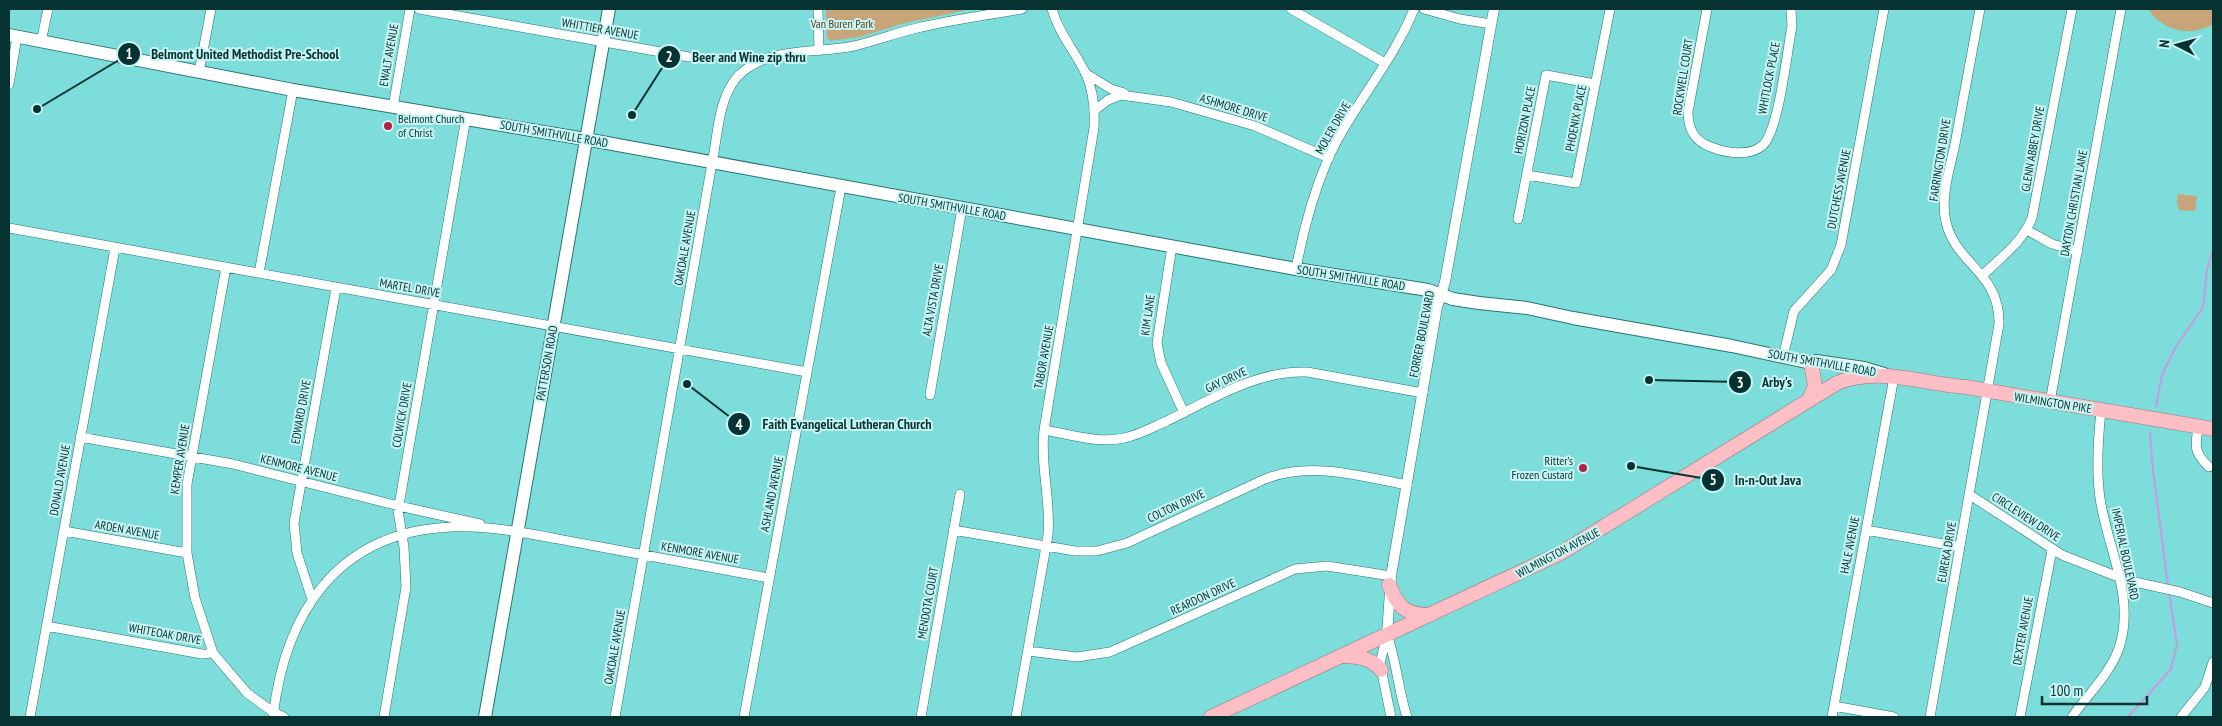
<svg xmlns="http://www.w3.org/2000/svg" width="2222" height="726" viewBox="0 0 2222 726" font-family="'PT Sans Narrow',sans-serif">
<rect width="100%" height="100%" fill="#7cdddb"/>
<!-- green -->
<path fill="#c7a578" d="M826,9h141v1l-62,13 -46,14 -29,4 -3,-3z
M2148,9h65v15c-23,14 -50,7 -65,-15z
M2178,194l19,2 -2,15 -16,-1 -2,-7z"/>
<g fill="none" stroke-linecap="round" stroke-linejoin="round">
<!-- stream -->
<path stroke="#ca99e3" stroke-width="2" d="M2156,406l6,-31 13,-27 28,-41 4,-38 6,-19
M2150,433l3,38 15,114
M2128,717l43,-48 6,-24 -8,-53"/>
<!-- minor casing -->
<g stroke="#287574" stroke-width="10">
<path id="minor" d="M419,9l270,48
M818,9l1,42
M1291,9l94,54
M1424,9l36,10 31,5
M1707,9l-19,103c0,17 6,29 23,35 15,6 39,10 52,-2 16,-15 24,-94 29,-119l-1,-17
M41,42l7,-33
M199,72l12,-63
M1085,73l26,16 13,4
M9,84l8,-47
M393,107l17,-98
M1095,110l13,-10 13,-5 50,7 84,24 74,32
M1527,175l49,8 34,-174
M1518,219l28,-144 49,9
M9,228l798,144
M2027,230l25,14 26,7
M1172,246l-15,97 4,20 23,50
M226,267l-39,217v69l8,45 18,55 34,40 26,19 11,5
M1296,269c7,-38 17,-75 32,-110 24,-53 65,-97 86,-150
M259,273l34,-183
M1983,275c18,-18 39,-32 49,-57l40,-209
M1783,357l11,-46 37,-41 10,-25 43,-236
M930,395l32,-187
M2050,402l71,-393
M2198,427c-3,20 -4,26 11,40
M1044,430c25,4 55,14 80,8 15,-3 29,-11 43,-17 44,-21 90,-51 140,-49l116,21
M80,437l153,27 166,42 81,18
M1970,495l92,60 64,25 54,12 33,11
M953,530l122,21h22l30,-8 138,-64c46,-18 95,-3 142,6
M1866,530l94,17
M64,531l123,22
M312,599l-15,-46 -3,-30 42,-235
M46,626l156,28 11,-1
M1387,635c10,27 11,55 20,82
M1387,635l-7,28 11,54
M1028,651l49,6 33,-5 185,-83 32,-3 64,10
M1834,706l60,11
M30,717l85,-469
M273,717c12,-104 64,-185 178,-190 46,-2 93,10 139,18 59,11 119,22 179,33
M384,717l22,-130 -2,-40 -6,-36 68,-393
M615,717l97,-554c6,-28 6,-65 26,-87 29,-30 79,-22 116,-30 21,-5 42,-13 63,-18 34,-8 70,-13 105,-19
M744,717l97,-530
M921,717l39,-223
M1016,717l32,-182c3,-37 -8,-68 -4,-105l50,-302c1,-19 0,-36 -8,-54 -11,-23 -27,-40 -34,-65
M1832,717l62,-340
M1930,717l69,-393c1,-52 -43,-59 -53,-102 -6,-24 4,-54 9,-78 8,-45 17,-90 25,-135
M2020,717l32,-167
M2072,717c15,-22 38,-43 47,-69 17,-51 -12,-100 -19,-150 -4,-28 -2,-59 1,-87
M2181,717l24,-30 8,-25"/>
</g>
<!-- tertiary casing -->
<g stroke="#287574" stroke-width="11">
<path id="tertiary" d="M1387,635l4,-59 46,-269 8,-25 49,-273"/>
</g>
<!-- secondary casing -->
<g stroke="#287574" stroke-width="14">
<path id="secondary" d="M9,35l284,55 292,49 711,130 132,21 25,9 26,4 48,5 46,10 159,28 79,17 5,-2 48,7 20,6
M485,717l124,-708"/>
</g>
<!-- primary casing -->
<g stroke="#a57379" stroke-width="15">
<path id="primary" d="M1809,400l6,-14 -4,-23
M1389,585c9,22 16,30 41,30
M1343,656c14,0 29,2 38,14
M1211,717l350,-164 276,-170c41,-17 86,1 129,4l247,42"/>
</g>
<!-- minor -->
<use href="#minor" stroke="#fff" stroke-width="9"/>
<!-- tertiary -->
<use href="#tertiary" stroke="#fff" stroke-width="10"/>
<!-- secondary -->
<use href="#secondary" stroke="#fff" stroke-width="12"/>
<!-- primary -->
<use href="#primary" stroke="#fdbfc5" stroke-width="14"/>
</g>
<!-- markers -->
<g fill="#b32144" stroke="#c8f5f4" stroke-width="2">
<circle cx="388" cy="126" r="5"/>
<circle cx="1583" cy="468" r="5"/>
</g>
<g text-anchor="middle" stroke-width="4" stroke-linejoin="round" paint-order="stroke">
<!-- park labels -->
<g font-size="12" fill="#5b4322" stroke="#c8f5f4">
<text x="842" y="28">Van Buren Park</text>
</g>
<!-- street labels -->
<g font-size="12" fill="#063332" stroke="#c8f5f4">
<text transform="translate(600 29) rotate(10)" y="4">WHITTIER AVENUE</text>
<text transform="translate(389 55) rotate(-80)" y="4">EWALT AVENUE</text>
<text transform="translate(1683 77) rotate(-81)" y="4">ROCKWELL COURT</text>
<text transform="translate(1769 78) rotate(-79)" y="4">WHITLOCK PLACE</text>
<text transform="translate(1234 108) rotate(17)" y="4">ASHMORE DRIVE</text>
<text transform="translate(1576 118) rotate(-79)" y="4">PHOENIX PLACE</text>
<text transform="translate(1525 120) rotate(-79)" y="4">HORIZON PLACE</text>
<text transform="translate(1333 128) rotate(-60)" y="4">MOLER DRIVE</text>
<text transform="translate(554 134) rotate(10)" y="4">SOUTH SMITHVILLE ROAD</text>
<text transform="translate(2033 149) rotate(-80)" y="4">GLENN ABBEY DRIVE</text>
<text transform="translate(1940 160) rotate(-81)" y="4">FARRINGTON DRIVE</text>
<text transform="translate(1839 189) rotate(-79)" y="4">DUTCHESS AVENUE</text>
<text transform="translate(2074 203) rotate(-80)" y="4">DAYTON CHRISTIAN LANE</text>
<text transform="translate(952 207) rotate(10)" y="4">SOUTH SMITHVILLE ROAD</text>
<text transform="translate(685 248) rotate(-80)" y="4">OAKDALE AVENUE</text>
<text transform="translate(1351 278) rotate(9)" y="4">SOUTH SMITHVILLE ROAD</text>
<text transform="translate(410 288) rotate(10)" y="4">MARTEL DRIVE</text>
<text transform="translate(933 300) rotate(-80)" y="4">ALTA VISTA DRIVE</text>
<text transform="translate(1148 315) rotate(-82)" y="4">KIM LANE</text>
<text transform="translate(1422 334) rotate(-79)" y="4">FORRER BOULEVARD</text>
<text transform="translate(1044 357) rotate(-80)" y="4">TABOR AVENUE</text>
<text transform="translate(547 363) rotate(-80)" y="4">PATTERSON ROAD</text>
<text transform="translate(1822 363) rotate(10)" y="4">SOUTH SMITHVILLE ROAD</text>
<text transform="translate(1226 380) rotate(-25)" y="4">GAY DRIVE</text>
<text transform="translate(2053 403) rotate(9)" y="4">WILMINGTON PIKE</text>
<text transform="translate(301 412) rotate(-80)" y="4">EDWARD DRIVE</text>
<text transform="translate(402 415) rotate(-80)" y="4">COLWICK DRIVE</text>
<text transform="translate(180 459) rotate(-81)" y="4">KEMPER AVENUE</text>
<text transform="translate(299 468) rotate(14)" y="4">KENMORE AVENUE</text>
<text transform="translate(60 480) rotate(-80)" y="4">DONALD AVENUE</text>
<text transform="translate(772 494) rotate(-79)" y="4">ASHLAND AVENUE</text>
<text transform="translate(1176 506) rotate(-25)" y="4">COLTON DRIVE</text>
<text transform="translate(2026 517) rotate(33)" y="4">CIRCLEVIEW DRIVE</text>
<text transform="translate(127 530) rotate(10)" y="4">ARDEN AVENUE</text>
<text transform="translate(1850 545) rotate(-79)" y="4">HALE AVENUE</text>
<text transform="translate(1947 552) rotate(-80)" y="4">EUREKA DRIVE</text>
<text transform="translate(700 553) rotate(10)" y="4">KENMORE AVENUE</text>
<text transform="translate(1558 553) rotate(-28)" y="4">WILMINGTON AVENUE</text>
<text transform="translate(2125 554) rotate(78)" y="4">IMPERIAL BOULEVARD</text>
<text transform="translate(1203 597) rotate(-25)" y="4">REARDON DRIVE</text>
<text transform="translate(928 603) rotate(-80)" y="4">MENDOTA COURT</text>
<text transform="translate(2023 631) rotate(-80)" y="4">DEXTER AVENUE</text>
<text transform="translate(165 634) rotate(10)" y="4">WHITEOAK DRIVE</text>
<text transform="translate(615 647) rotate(-80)" y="4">OAKDALE AVENUE</text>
</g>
<!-- poi labels -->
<g font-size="12" fill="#063332" stroke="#c8f5f4" text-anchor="start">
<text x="398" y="123">Belmont Church<tspan x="398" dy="14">of Christ</tspan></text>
<text x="1573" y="465" text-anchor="end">Ritter’s<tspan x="1573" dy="14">Frozen Custard</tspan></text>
</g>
</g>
<!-- callouts -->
<path fill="none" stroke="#063332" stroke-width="2" d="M37 109L129 54M632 115L669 57M1649 380L1740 382M687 384L739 424M1631 466L1713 480"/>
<g fill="#063332" stroke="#c8f5f4" stroke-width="2">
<circle cx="37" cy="109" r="5"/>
<circle cx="632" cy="115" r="5"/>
<circle cx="1649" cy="380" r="5"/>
<circle cx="687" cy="384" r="5"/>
<circle cx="1631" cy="466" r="5"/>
<circle cx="129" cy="54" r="12"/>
<circle cx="669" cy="57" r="12"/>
<circle cx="1740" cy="382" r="12"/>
<circle cx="739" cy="424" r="12"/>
<circle cx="1713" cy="480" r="12"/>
</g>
<g font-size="15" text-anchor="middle" font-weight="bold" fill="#fff">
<text x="129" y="59">1</text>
<text x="669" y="62">2</text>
<text x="1740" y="388">3</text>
<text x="739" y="430">4</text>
<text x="1713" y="485">5</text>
</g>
<g font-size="14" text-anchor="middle" font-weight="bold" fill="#063332" stroke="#c8f5f4" stroke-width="4" stroke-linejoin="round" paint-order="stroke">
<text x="245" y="59">Belmont United Methodist Pre-School</text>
<text x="749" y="62">Beer and Wine zip thru</text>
<text x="1777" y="387">Arby's</text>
<text x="847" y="429">Faith Evangelical Lutheran Church</text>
<text x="1768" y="485">In-n-Out Java</text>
</g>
<!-- border -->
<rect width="2222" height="726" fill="none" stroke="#063332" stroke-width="20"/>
<!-- north arrow -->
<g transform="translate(2177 45) rotate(276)" stroke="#c8f5f4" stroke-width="4" paint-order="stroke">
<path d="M0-4L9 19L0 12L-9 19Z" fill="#063332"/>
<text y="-8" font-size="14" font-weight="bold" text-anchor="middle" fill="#063332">N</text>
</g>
<!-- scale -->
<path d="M2042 696v8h105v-8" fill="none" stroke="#063332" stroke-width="2.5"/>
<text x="2050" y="696" font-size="15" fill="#063332" stroke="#c8f5f4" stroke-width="4" paint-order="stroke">100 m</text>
</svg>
